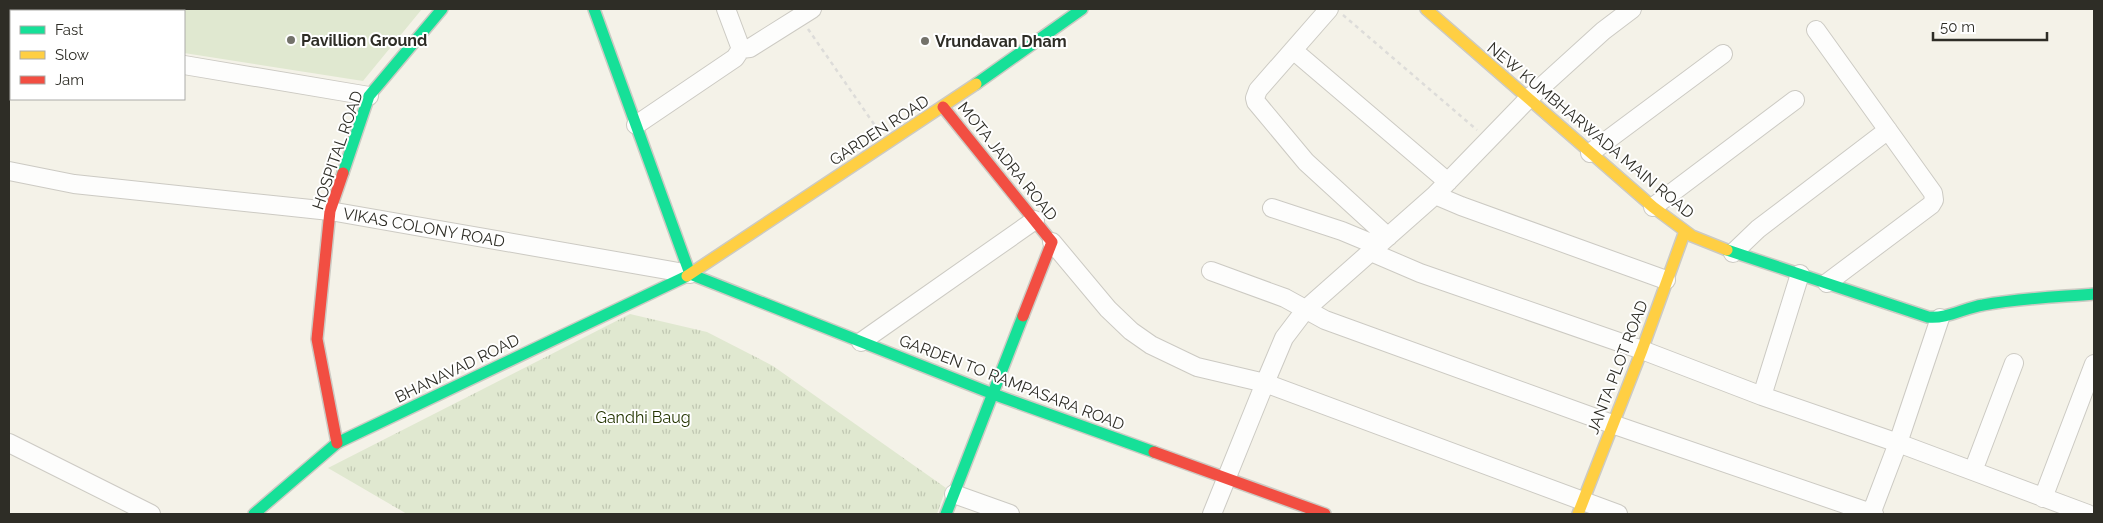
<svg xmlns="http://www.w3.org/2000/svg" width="2103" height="523" viewBox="0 0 2103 523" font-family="Raleway,sans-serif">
<defs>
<pattern id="park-tufts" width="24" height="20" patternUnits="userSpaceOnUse" patternTransform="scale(1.25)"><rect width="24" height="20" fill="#e0e8d0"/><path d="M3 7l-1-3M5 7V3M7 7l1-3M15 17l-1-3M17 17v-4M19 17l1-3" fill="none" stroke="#c0c7b2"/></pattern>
</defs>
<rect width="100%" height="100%" fill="#f4f2e8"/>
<!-- green -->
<path fill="#e0e8d0" d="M9,9h413l-59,72 -179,-28v-42h-173v15h-2z"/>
<!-- park -->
<path fill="url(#park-tufts)" d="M630,314l77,18 66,34 173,122 -9,26h-530l-79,-46z"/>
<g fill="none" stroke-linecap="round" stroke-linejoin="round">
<!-- street casing -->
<g stroke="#cccac3" stroke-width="20">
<path id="street" d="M1329,9l-71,81 -3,8 1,4 50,60 82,75
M1816,30l117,163 1,7 -3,5 -104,78
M9,36l2,1
M741,49l9,-1 62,-39
M1293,50l155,132
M184,65l185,31
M636,125l99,-67 6,-9 -15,-40
M1590,153l133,-99
M9,171l65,13 256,27 360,63
M1435,195l26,11 205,74
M1653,207l142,-107
M1272,208l70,23 36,15
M1052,242l56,67 23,22 20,14 46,22 68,16 -53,131
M1371,252l49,21 222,77 120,46 136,47 190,71
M1733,253l25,-24 130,-99
M1211,271l74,27 40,22 287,104 262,90
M861,342l174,-122
M1762,396l38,-122
M9,443l142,71
M1973,471l41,-108
M954,494l56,20
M2043,498l51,-134
M1618,514l-353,-131 19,-45 22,-29 129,-114 93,-96 75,-68 29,-22
M1871,514l27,-71 42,-125"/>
</g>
<!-- fast casing -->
<g stroke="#cccac3" stroke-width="14">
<path id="fast" d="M594,9l96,265
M976,84l106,-75
M343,173l26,-77 73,-87
M1727,250l201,67c19,2 36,-9 55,-12 36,-7 74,-8 111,-11
M690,274l303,120 161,58
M254,514l83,-71 350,-167
M946,514l77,-198"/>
</g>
<!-- slow casing -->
<g stroke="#cccac3" stroke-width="14">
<path id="slow" d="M1426,9l227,198 39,29 35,14
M687,276l289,-192
M1578,514l64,-164 43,-119"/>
</g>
<!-- jam casing -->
<g stroke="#cccac3" stroke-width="14">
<path id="jam" d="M943,107l109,135 -29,74
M337,443l-20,-104 13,-128 13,-38
M1154,452l171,62"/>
</g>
<!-- path -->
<path stroke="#dddcd9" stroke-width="2.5" stroke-dasharray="4 4" stroke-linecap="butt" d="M1343,15l134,115
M808,29l68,98"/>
<!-- street -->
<use href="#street" stroke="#fdfdfc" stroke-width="18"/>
<!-- fast -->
<use href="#fast" stroke="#16e098" stroke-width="11"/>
<!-- slow -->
<use href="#slow" stroke="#ffcf43" stroke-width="11"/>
<!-- jam -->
<use href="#jam" stroke="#f24e42" stroke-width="11"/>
</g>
<!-- markers -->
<g fill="#73726a" stroke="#fff" stroke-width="2">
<circle cx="291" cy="40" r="5"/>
<circle cx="925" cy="41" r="5"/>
</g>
<g text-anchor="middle" stroke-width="4" stroke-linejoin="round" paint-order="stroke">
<!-- poi labels -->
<g font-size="16" font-weight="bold" fill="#2e2d26" stroke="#fff" text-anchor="start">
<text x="301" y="46">Pavillion Ground</text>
<text x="935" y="47">Vrundavan Dham</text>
</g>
<!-- street labels -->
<g font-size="16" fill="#2e2d26" stroke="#fff">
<text transform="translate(879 130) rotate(-33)" y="6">GARDEN ROAD</text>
<text transform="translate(1591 130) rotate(40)" y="6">NEW KUMBHARWADA MAIN ROAD</text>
<text transform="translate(337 150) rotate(-71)" y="6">HOSPITAL ROAD</text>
<text transform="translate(1008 161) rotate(51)" y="6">MOTA JADRA ROAD</text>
<text transform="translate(424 227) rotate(10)" y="6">VIKAS COLONY ROAD</text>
<text transform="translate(1617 367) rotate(-69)" y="6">JANTA PLOT ROAD</text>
<text transform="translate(457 368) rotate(-26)" y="6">BHANAVAD ROAD</text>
<text transform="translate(1012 382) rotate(21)" y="6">GARDEN TO RAMPASARA ROAD</text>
</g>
<!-- park labels -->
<g font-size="16" fill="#253602" stroke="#fff">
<text x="643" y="423">Gandhi Baug</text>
</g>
</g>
<!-- border -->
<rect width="2103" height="523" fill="none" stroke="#2e2d26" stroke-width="20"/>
<!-- legend -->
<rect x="10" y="10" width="175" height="90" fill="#ffffff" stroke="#ababa8"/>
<rect x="20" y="26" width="25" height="8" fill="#16e098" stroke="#ababa8"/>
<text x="55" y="35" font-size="15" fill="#2e2d26">Fast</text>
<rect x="20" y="51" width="25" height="8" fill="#ffcf43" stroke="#ababa8"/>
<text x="55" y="60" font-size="15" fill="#2e2d26">Slow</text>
<rect x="20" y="76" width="25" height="8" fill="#f24e42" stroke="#ababa8"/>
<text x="55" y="85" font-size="15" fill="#2e2d26">Jam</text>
<!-- scale -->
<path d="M1933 32v8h114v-8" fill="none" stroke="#2e2d26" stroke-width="2.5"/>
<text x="1940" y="32" font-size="15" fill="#2e2d26" stroke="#ffffff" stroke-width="4" paint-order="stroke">50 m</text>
</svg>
